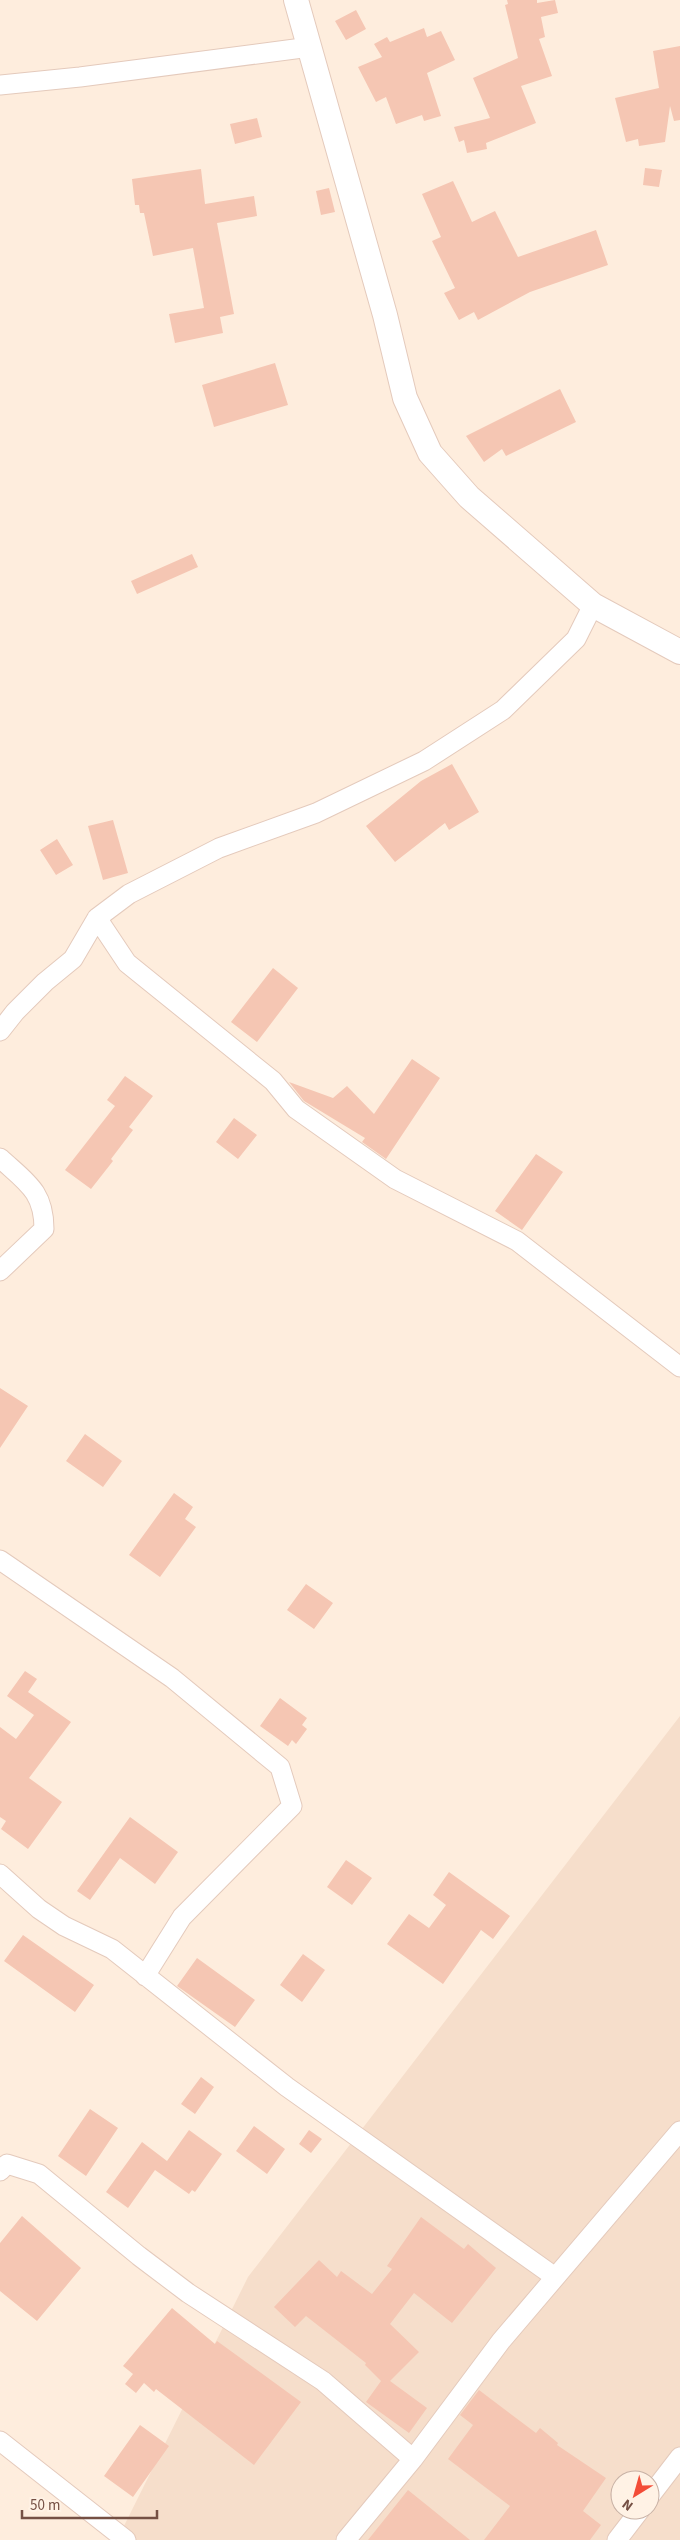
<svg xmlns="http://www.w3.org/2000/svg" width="680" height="2540" viewBox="0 0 680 2540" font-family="'Source Sans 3',sans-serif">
<rect width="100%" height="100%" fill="#feeddd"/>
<!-- residential -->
<path fill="#f6decb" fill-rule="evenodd" d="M680,1716v824h-563l131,-263zM620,2480h30v30h-30z"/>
<!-- building -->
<path fill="#f5c6b3" d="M507,0h30v3l18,-3 3,13 -17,4 4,20 -6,2 13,37 -31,10 15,37 -50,20 1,6 -20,4 -3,-13 -5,2 -5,-15 36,-9 -17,-40 45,-20 -13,-53 3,-1z
M356,10l10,19 -20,11 -11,-19z
M424,28l3,9 14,-6 14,29 -28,13 14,43 -17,5 -2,-6 -26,9 -10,-27 -10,5 -18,-35 24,-10 -8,-13 13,-7 3,5z
M680,46v74l-6,1 -4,-15 -5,36 -26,4 -1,-7 -12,3 -11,-44 44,-10 -6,-37z
M257,118l5,19 -27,7 -5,-20z
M645,168l17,2 -3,17 -16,-2z
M201,169l4,35 49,-8 3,20 -40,7 17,91 -14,3 3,16 -48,10 -6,-29 35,-6 -11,-60 -40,8 -9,-43h-4l-1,-8h-4l-3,-26z
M453,181l19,41 23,-11 23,46 78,-27 12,35 -78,27 -52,28 -4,-8 -15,8 -15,-27 11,-5 -23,-47 9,-4 -19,-43z
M329,188l6,24 -14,3 -5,-24z
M275,363l13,42 -74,22 -12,-42z
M560,389l16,33 -70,34 -4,-7 -18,13 -18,-26z
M192,554l6,13 -61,27 -6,-13z
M452,764l27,48 -30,18 -4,-7 -50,39 -29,-36 55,-45z
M113,820l15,53 -25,7 -15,-54z
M57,839l16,26 -17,10 -16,-25z
M273,968l25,20 -41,54 -26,-20z
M412,1059l28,19 -54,81 -24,-17 3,-4 -61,-37 -15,-19 44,16 14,-12 27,28z
M125,1076l28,20 -24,31 4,3 -22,29 2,2 -22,28 -26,-19 50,-64 -8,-6z
M234,1118l23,17 -19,24 -22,-17z
M536,1154l27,18 -41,58 -27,-19z
M0,1388l28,18 -28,42z
M85,1434l37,27 -19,26 -37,-26z
M174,1493l19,14 -8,12 11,8 -36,50 -31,-22z
M306,1584l27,19 -19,26 -27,-19z
M25,1671l12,8 -9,13 43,30 -42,56 33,24 -34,47 -27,-20 5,-8 -6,-4v-90l16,12 18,-24 -27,-19z
M280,1698l27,20 -5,7 5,4 -11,15 -4,-4 -4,6 -28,-20z
M130,1817l48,35 -23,32 -35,-26 -30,42 -13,-9z
M346,1860l26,18 -20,27 -25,-18z
M449,1872l61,44 -17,23 -12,-9 -38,54 -56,-40 22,-30 20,14 17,-23 -13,-10z
M23,1935l71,50 -19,27 -71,-51z
M303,1954l22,16 -23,32 -22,-17z
M197,1958l58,42 -20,27 -58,-41z
M201,2077l13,10 -19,27 -14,-10z
M90,2109l28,19 -32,48 -28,-20z
M254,2126l31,23 -18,25 -31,-23z
M189,2130l33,24 -27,38 -3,-2 -3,4 -34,-24 -27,38 -22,-16 36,-50 25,19z
M309,2130l13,9 -11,14 -12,-9z
M22,2216l59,52 -44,53 -37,-30v-48z
M421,2217l43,32 4,-5 28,24 -44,55 -38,-30 -24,31 29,28 -29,29 37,27 -18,25 -43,-31 15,-21 -16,-16 1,-2 -60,-47 -11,11 -21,-20 45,-47 18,17 4,-6 31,23 20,-25 -5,-3z
M172,2308l43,36 2,-3 84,61 -47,63 -98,-76 -2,3 -10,-9 -8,10 -11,-9 8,-10 -10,-8z
M479,2390l57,43 4,-5 18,15 -1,2 49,33 -23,33 18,14 -11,15h-106l26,-34 -62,-47 25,-34 -13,-10z
M140,2425l29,21 -36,51 -29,-21z
M408,2490l62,50h-102z"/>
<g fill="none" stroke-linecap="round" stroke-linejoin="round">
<!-- minor casing -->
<g stroke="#e4cabc" stroke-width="21">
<path id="minor" d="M0,85l80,-8 230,-30
M97,918l30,45 146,118 23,28 99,70 122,62 163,126
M0,1031l15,-19 30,-30 28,-23 24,-41 32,-24 90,-46 97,-35 108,-52 79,-51 73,-71 17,-34
M0,1158c26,24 44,33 44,71l-44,42
M0,1560l172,118 108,89 12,39 -110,111 -37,59
M0,1874l39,35 25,17 48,23 175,138 268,190
M0,2171l7,-7 32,10 100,82 49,37 135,88 90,78
M0,2441l126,99
M650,2496l30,-39
M346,2540l67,-81 88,-118 179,-210
M617,2540l23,-30"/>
</g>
<!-- tertiary casing -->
<g stroke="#e4cabc" stroke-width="26">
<path id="tertiary" d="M296,0l89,315 20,83 25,55 39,44 124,108 87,47"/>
</g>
<!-- minor -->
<use href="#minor" stroke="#fff" stroke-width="19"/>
<!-- tertiary -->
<use href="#tertiary" stroke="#fff" stroke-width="24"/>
</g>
<!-- north arrow -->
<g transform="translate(635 2495) rotate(217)"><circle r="24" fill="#fff2e5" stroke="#c8b1a5"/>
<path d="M0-4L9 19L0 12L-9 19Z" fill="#f34c37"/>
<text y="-8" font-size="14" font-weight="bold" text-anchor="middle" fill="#755044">N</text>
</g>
<!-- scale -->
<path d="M22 2510v8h135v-8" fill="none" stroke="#755044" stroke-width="2.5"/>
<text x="30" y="2510" font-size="15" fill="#755044" stroke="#fff2e5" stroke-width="4" paint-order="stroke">50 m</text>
</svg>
